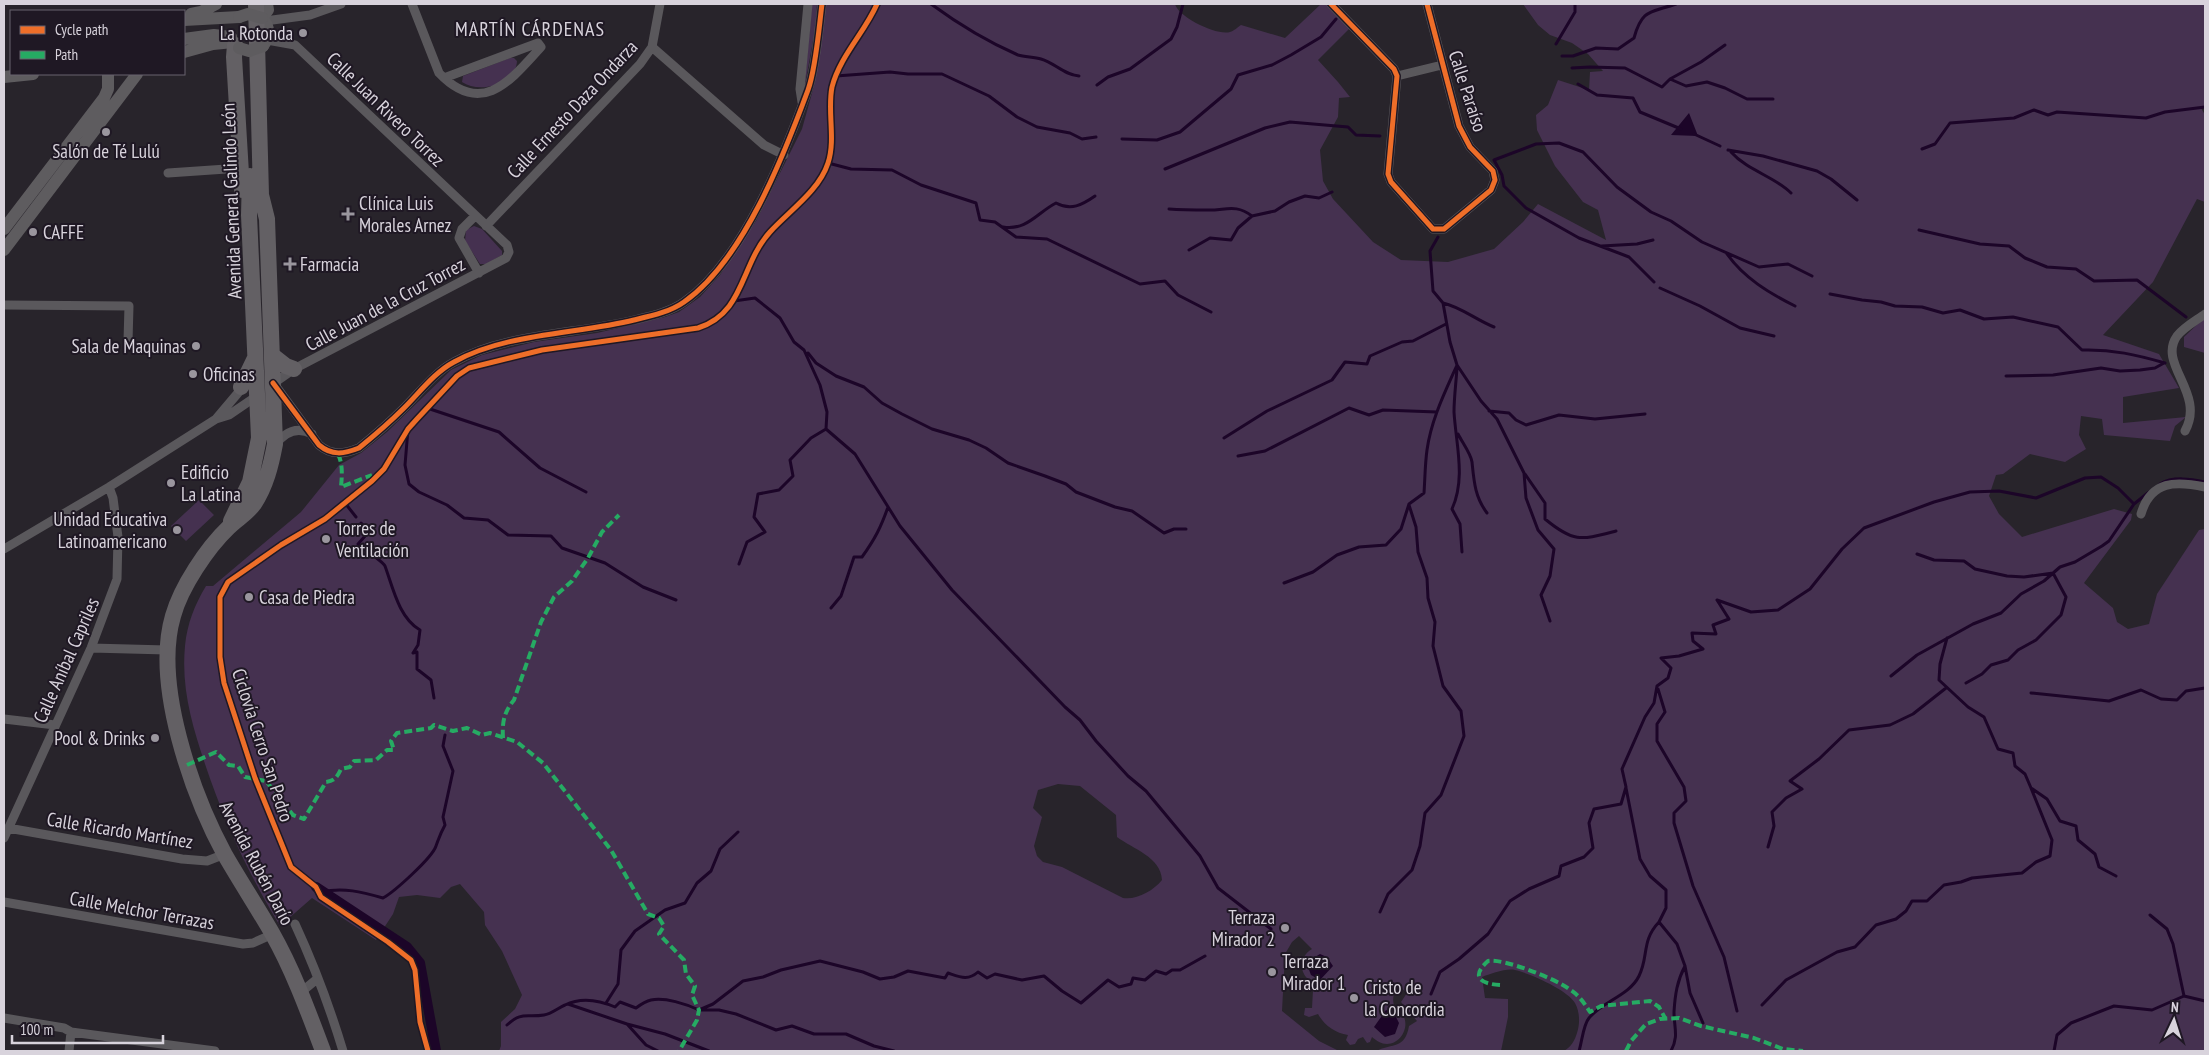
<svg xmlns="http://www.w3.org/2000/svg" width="2209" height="1055" viewBox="0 0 2209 1055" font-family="'PT Sans Narrow',sans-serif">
<rect width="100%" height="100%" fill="#28242b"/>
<!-- green -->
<path fill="#453150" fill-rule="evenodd" d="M812,4h5l-2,26 -11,60z
M826,4h349c3,13 42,32 55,28 4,-1 8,-5 11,-7l44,13 36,-34h5l24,24 -32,32 20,22 12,15 -11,1 -1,19 -18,33 3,31 10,18 40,43 28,18 47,2 46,-13 29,-27 15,-18 68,36 -8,-30 -15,-8 -28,-36 -18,-36 -1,-15 12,-10 10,-25 31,10 1,-18 13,-1 -15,-17 -16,-11 -22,-8 -12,-10 -15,-21h682v103l-4,1 4,7v87l-8,-3 -44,83 -50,53 56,19 20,34 -56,9v26l63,-6 -11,9 -5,15 -66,-6 -2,-16 -21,-3 -2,19 7,14 -21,13 -35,-8 -27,20 -7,1 -7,21 10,18 23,23 92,-28 18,5 -1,6 -47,63 29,25 4,14 11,7 21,-5 8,-30 42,-64 6,-1v522h-641c7,-4 11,-11 13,-18 3,-9 3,-21 -2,-30 -7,-13 -46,-30 -60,-33 -9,-2 -25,4 -33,7l3,21 23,1v18l-7,34h-125c17,-8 29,-2 33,-25l8,-5 -16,-19 6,-9 -7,-6 -10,-4 5,7c-1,5 -3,9 -1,15 2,5 8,7 10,12 5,12 -4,27 -17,27 -6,0 -10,-3 -15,-7l-2,5 -3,1 -4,-6 -5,2 -3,5 -5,1 -4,-5 2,-5c-13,-2 -24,-10 -30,-21l-9,3 -5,-2 1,-7h7l1,-18 -5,1 -4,-4 1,-4 4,-3c-11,-9 -9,-24 3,-31l-13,-13 -7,6 -7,12 -3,57 37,30 20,10h-840l2,-5v-24l14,-13 7,-14 -20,-44 -17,-26 -1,-13 -24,-28 -9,3 -11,11 -23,-3 -18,2 -6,17 -17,26 -64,-42 -32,28c-31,-51 -56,-105 -75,-162 -13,-39 -24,-76 -20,-118 2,-22 10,-42 21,-60h7l88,-74 38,-47 22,-12 26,-21 64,-62 31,-15 52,-13 63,-9 68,-16 14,-5 21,-15 20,-22 36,-54 46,-92 12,-43zM1058,784l22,2 36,29 1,22c16,12 44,20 45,43 -9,11 -25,20 -39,18l-61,-31 -19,-5 -6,-6 -3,-10 8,-29 -9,-9 5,-18z
M510,58h4l3,3c-1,24 -38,33 -55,21l1,-6z
M474,226l8,3 20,22v4l-16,9h-6l-15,-23 1,-11z
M2205,317v36l-21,-6v-10z
M199,500l15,15 -28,26 -15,-15z"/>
<!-- water -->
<path fill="#1c0528" d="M1689,113l9,23 -27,-1z
M1320,954l7,3 6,9 -13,14 -9,-5 -3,-8 2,-7z
M1386,1010l9,5 4,8 -4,11 -10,3 -11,-10z"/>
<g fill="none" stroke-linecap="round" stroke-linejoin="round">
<!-- stream -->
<path stroke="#1c0528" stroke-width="3" d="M931,4c26,19 57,38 87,51 7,2 16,2 23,4 14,4 23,16 38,17
M1556,44l19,-32v-8
M1562,56h11l23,-8 22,1 16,-11c8,-29 16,-25 42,-34
M1572,68l18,-1 35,1 37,19 8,-8 16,7 21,-4 18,6 22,11h26
M836,76l54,-4 18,2h34l47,22 28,21 20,10 33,6 12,6 14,-2
M1670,79l31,-17 24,-17
M1578,84l19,11 36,3 7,14 41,17
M1097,85l11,-8 22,-8 41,-30 6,-12 6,-23
M1694,134l26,12
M1122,139l35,1 23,-8 51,-43 7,-14 34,-10 19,-10 30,-18 15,-18
M1922,149l13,-5 15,-21 64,-5 20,-8 14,5 9,-3 89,6 19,-6 40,-5
M1728,150l35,6 54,15 14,8 26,21
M1731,152c17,19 43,24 60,41
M828,163l23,6 41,1 29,15 55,18 4,17 15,2 21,15 31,2 93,45 25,-3 13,14 33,17
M1165,169l100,-41 25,-6 58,5 8,8 24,1
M1169,209c13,1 27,1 40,1 18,0 27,-6 43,6l23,-5 14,-9 16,-6 14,2 13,-6
M1003,227c24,4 35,-15 53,-24 15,8 26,2 39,-7
M1919,230l61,14 29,2 16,12 22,9 29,2 18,12 43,-1 49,37
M1602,246l35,-2 16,-4
M1189,250l21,-12 21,2 7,-12 14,-12
M1727,254c17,24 42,39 68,52
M1654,282l-25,-25 -50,-19 -53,-30 -22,-22 -2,-11 -8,-15 42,-16 23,-1 24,9 34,35 34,25 20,9 31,21 57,25 29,-3 24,12
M1660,288l40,18 40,22 34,8
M1830,294l32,6 19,2 14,4 27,1 21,6 17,-3 24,9 29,-2 45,10 24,23c30,-1 55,5 83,13
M734,301l21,-3 25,20 14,24 10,8 16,35 7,27 -1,17 29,25 45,72 52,64 113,117 15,13 16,21 32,35 18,15 54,65 18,32 53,41
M1443,303c18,4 33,17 51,24
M808,353l8,10 20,13 28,11 18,16 20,11 30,15 37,11 17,8 22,15 37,13 21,8 10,8 39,15 17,4 32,22 10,-4h12
M1457,365l24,36 16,18 27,54 2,25 12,32 16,19 -4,27 -9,19 9,26
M1457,368c-1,15 -3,30 -3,44 2,33 12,66 -2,97l8,15 2,28
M2006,376l47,-1 48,-7 19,3 20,-1 15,-2 9,-5
M427,408l72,24 41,36 46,24
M1489,411l20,2 7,7 10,5 33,-10 36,4 50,-5
M408,429l-3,36 4,19 10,8 28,13 17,13 24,2 20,15 43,1 11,12 43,15 38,24 33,13
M1458,434c4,8 13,20 14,28 2,20 3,35 15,51
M1224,438l43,-27 65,-31 13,-18 22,2 3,-8 32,-14 11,-1 33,-17
M1238,456l27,-5 84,-43 20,7 14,-5 54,2
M1525,474l20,29v16c29,24 36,21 71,12
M2160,484c13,-8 31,-5 45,-2
M345,503l11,14
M361,523l4,4 1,8 -8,9c6,5 24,17 27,22 8,22 14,52 35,64l-2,15 -5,8 4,-1v17l14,11 3,18
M1917,554l17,6 30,1 11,8 32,7 17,1 29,-4 13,24 -5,18 -25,25 -18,10 -10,10 -17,5 -9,9 -16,9
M739,564l8,-22 18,-10 -11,-15 4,-23 21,-4 14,-14 -3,-16 21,-22 15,-9
M1284,583l29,-11 24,-17 22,-8 27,-2 15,-16 8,-25 15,-11c1,-14 1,-29 3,-43 4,-30 18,-58 30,-85l-7,-23 -7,-39 -10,-12 -3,-40 8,-14
M831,608l10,-12 13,-39h8c13,-18 19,-30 26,-50
M1947,638l-7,26 -1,16 29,27 16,10 14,32 15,4 2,13 10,8 6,14 16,11 13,22 16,5 2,14 17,14 4,13 17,9
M1891,676l26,-21 56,-31 28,-11 20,-19 23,-13 16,-14 15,-5 27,-16 7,-5 25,-37 15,-12
M1658,689l7,23 -8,12v17l27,46 2,14 -12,12v10l19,63 31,71 13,54
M2031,693l78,8 32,-11 20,9 16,1 9,-9 19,-3
M1626,788l14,71 10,17 16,14v18l-7,14 18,22 8,22 5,27 13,30
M1768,847l6,-21 -2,-14 14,-14 16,-9 -12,-8 29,-22 30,-29 41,-5 23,-11 33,-26
M322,892c21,-5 40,0 61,6 11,-6 49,-40 53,-52 3,-8 4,-12 9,-21l-2,-8 10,-46 -10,-25 2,-11
M1380,912l8,-18 24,-24 8,-24 5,-33 16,-18 23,-59 -3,-25 -18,-25 -10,-40 2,-24 -7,-24 -1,-20 -9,-26 -2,-25 -7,-22
M2150,915l17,14 6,15 11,52
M1431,994l9,-22 19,-13 29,-25 22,-33 19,-12 30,-13 2,-10 23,-9 9,-9 -4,-25 5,-14 27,-5 5,-17 -4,-18 23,-52 9,-14 3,-17 11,-8 3,-10 -10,-10 18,-2 24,-7 -10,-8 -1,-8 24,1 -3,-9 16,-6 -12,-19 34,12 27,-2 32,-21 32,-40 22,-21 70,-26 36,-10 29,-1 37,7 49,-20 16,-1 17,11 16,16
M606,1003l12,-19 3,-34 14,-19 30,-21 20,-7 12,-20 14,-12 9,-22 18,-17
M568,1004l59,20 19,21 12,6
M1762,1005l24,-25 51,-28 18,-5 21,-22 20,-6 10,-8 6,-10h15l17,-16 17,-3 11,-4 50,-5 14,-11 14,-6 2,-16 -21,-52
M701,1010h18l17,4 40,16 16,-4 22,8h32l28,12 20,5
M627,1024l38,10 44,17
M507,1025c15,-14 19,-7 37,-10 7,-1 14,-7 21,-10 16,-8 34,-5 50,2l5,-5 16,6c4,-3 10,-7 15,-8 14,-3 35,4 48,10l14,-6 30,-23 20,-4 18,-7 39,-9 43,11 17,7 14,-2 14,-6 37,7 3,-5c12,4 20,8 30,-1l9,6 8,-4 27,6 22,-4 18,15 19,12 27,-23 11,7 12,-3 2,-6 12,2 11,-9 10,3 6,-4h8l25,-14
M1579,1051c3,-9 4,-26 10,-33 14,-17 40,-22 50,-42 10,-20 2,-35 20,-54
M1671,1051c8,-15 3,-23 3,-39 1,-17 3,-31 11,-46
M2054,1051l3,-16 14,-12 43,-17 38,4 32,-14 21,5"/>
<!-- canal -->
<path stroke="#1c0528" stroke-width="10" d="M316,887l91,60 13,16 16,88"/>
<!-- street -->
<path stroke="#5a585c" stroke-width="9" d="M412,4l27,69c43,45 72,7 102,-26l-3,-4 -94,35
M1331,4l63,65 3,7 -9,98 3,8 42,47h11l47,-39 4,-10 -2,-9 -23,-24 -11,-21 -32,-122
M265,21l45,-6 31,-11
M267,40l28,5 212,200 2,7 -3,6 -212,111 -23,16
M652,47l112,98 20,10
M1397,76l45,-11
M802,102l-2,-13 8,-85
M168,173l73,-5
M475,216l-13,13 -3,9 20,35
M486,226l154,-162 12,-17 8,-43
M4,305l125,1 -1,35
M275,385l44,60c13,11 25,9 40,3 16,-13 31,-26 45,-40 16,-16 31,-36 50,-46 51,-29 124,-28 180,-42 17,-4 36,-8 50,-18 59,-41 100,-147 124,-212 8,-22 11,-63 14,-86
M216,419l13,-4 28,-19
M2185,431c21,-38 -28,-67 -8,-95 7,-9 20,-16 28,-22
M276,444c9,-12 21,-18 36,-10
M2141,514c10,-34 35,-33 64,-27
M4,549l105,-62 107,-68 27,-32
M91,648l76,2
M4,719l51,6
M8,828l174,31 25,2 18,-7
M4,838l87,-190 26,-69 1,-42 -5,-39 -4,-11
M4,902l239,42 10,-1 20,-9
M295,924c19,41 35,84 48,127
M300,993l17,-14
M4,1018l60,10 7,4 144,19
M69,1051l2,-19"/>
<!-- secondary -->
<path stroke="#5e5c5f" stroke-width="12" d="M191,14l10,-2 15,-8
M184,20l55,-3
M184,39l30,-4 17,2
M263,46c7,-10 7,-19 -1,-28l6,-8 -1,-6
M184,52l29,-8 20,-2
M4,77l29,-3
M4,229l100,-131 4,-9v-15
M4,250l133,-176"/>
<!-- highway -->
<path stroke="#636064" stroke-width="16" d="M256,4l5,191 6,24 8,225c-4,21 -9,42 -21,60 -7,10 -17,15 -25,23 -22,21 -48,60 -56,89 -20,68 19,178 52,239 15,26 32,52 47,78 21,37 36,78 51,118
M235,45l-1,12 8,133
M272,355l14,11 8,3
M241,387l14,-29
M231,521l19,-39 9,-44 -10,-223 1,-39"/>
<!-- secondary-bridge -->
<path stroke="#5e5c5f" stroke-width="12" d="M239,17l9,-3 14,4
M239,48l10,3 14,-5"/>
<!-- quiet -->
<path stroke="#26ab63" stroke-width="4" stroke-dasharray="8 4" stroke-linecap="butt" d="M338,454c5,10 4,22 3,33l31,-12
M503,738c-1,-16 1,-26 11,-38l27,-78 13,-25 18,-16 16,-23 14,-26 17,-17
M187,765l29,-13 13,13 9,1 7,11 21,4 27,34 11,4 22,-37c9,-1 11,-5 15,-13l9,-2 4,-6 22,-1 11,-10h7l-3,-9 6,-8 34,-5 3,-3 19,6 14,-3 15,7 8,-2 27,9 26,21 68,87 37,64 11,4 5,8 -5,8 25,26 2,14 9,12 -3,9 7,15 -2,10 -18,31
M1500,985c-19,-1 -30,-8 -12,-24 15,-3 68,18 81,28 10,6 15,14 21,23l11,-6 49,-5 9,6 6,11
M1626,1051l5,-10 15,-17 14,-5 19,-1 22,8 53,12 29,11 20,2"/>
<!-- cycleway casing -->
<g stroke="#1f1824" stroke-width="8">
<path id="cycleway" d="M1331,4l63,65 3,7 -9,98 3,8 42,47h11l47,-39 4,-10 -2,-9 -23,-24 -11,-21 -32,-122
M273,383l46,62c13,11 25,9 40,3 16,-13 31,-26 45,-40 16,-16 31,-36 50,-46 51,-29 124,-28 180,-42 17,-4 36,-8 50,-18 59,-41 100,-147 124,-212 8,-22 11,-63 14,-86
M428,1051l-8,-29 -5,-52 -4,-10 -23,-18 -67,-45 -5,-10 -25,-20 -36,-89 -31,-95 -4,-26v-60l8,-15 53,-37 44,-26 47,-38 12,-12 24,-40 9,-10 40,-43 12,-8 73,-18 156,-22c47,-15 42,-63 72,-96 19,-21 49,-41 58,-69 8,-24 -1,-52 4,-76 8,-31 33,-55 45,-83"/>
</g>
<!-- cycleway -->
<use href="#cycleway" stroke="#ee6e29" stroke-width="5"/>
</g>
<!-- markers -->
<g fill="#9a969e" stroke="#1f1824" stroke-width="2">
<circle cx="303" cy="33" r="5"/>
<circle cx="106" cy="132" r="5"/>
<path d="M345.5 206.5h5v5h5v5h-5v5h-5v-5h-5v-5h5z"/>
<circle cx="33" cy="232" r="5"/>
<path d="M287.5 256.5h5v5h5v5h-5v5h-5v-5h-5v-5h5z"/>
<circle cx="196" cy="346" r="5"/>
<circle cx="193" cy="374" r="5"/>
<circle cx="171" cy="483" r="5"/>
<circle cx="177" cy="530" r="5"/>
<circle cx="326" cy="539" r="5"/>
<circle cx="249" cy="597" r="5"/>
<circle cx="155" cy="738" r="5"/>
<circle cx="1285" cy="928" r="5"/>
<circle cx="1272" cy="972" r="5"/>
<circle cx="1354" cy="998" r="5"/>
</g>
<g text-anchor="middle" stroke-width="4" stroke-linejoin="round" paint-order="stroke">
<!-- poi labels -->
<g font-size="19" fill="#d8d3dc" stroke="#1f1824" text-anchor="start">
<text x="293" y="40" text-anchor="end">La Rotonda</text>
<text x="106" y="158" text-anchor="middle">Salón de Té Lulú</text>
<text x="359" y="210">Clínica Luis<tspan x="359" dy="22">Morales Arnez</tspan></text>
<text x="43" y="239">CAFFE</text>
<text x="300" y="271">Farmacia</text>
<text x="186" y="353" text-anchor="end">Sala de Maquinas</text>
<text x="203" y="381">Oficinas</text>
<text x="181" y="479">Edificio<tspan x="181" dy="22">La Latina</tspan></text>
<text x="167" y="526" text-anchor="end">Unidad Educativa<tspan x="167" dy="22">Latinoamericano</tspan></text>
<text x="336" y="535">Torres de<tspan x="336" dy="22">Ventilación</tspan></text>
<text x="259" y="604">Casa de Piedra</text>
<text x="145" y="745" text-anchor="end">Pool &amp; Drinks</text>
<text x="1275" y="924" text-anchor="end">Terraza<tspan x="1275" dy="22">Mirador 2</tspan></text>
<text x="1282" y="968">Terraza<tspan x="1282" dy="22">Mirador 1</tspan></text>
<text x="1364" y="994">Cristo de<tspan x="1364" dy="22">la Concordia</tspan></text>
</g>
<!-- street labels -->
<g font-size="19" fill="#d8d3dc" stroke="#1f1824">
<text transform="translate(1468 91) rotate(72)" y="7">Calle Paraíso</text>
<text transform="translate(386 109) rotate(44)" y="7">Calle Juan Rivero Torrez</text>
<text transform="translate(572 109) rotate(-47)" y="7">Calle Ernesto Daza Ondarza</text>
<text transform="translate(231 201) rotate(-92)" y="7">Avenida General Galindo León</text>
<text transform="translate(385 304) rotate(-28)" y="7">Calle Juan de la Cruz Torrez</text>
<text transform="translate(66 660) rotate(-66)" y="7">Calle Aníbal Capriles</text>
<text transform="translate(263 745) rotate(72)" y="7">Ciclovía Cerro San Pedro</text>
<text transform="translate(120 830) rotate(9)" y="7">Calle Ricardo Martínez</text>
<text transform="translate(257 863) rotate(62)" y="7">Avenida Rubén Darío</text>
<text transform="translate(142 910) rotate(10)" y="7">Calle Melchor Terrazas</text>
</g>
<!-- neighbourhood labels -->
<g font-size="20" letter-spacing="1" fill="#d8d3dc" stroke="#1f1824">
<text x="530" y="36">MARTÍN CÁRDENAS</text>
</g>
</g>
<!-- border -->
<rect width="2209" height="1055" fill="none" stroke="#d8d3dc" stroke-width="10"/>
<!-- legend -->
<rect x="10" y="10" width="175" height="65" fill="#1f1824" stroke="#69636e"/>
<rect x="20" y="26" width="25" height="8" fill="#ee6e29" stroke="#69636e"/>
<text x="55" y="35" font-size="15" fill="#d8d3dc">Cycle path</text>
<rect x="20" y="51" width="25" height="8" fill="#26ab63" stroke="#69636e"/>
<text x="55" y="60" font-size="15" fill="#d8d3dc">Path</text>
<!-- north arrow -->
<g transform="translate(2174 1020) rotate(4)" stroke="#1f1824" stroke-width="4" paint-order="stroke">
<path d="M0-4L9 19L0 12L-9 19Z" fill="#d8d3dc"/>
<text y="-8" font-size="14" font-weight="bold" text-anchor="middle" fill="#d8d3dc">N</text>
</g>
<!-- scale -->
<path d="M12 1035v8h151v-8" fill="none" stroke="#d8d3dc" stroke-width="2.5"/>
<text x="20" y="1035" font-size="15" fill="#d8d3dc" stroke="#1f1824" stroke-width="4" paint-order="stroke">100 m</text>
</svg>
